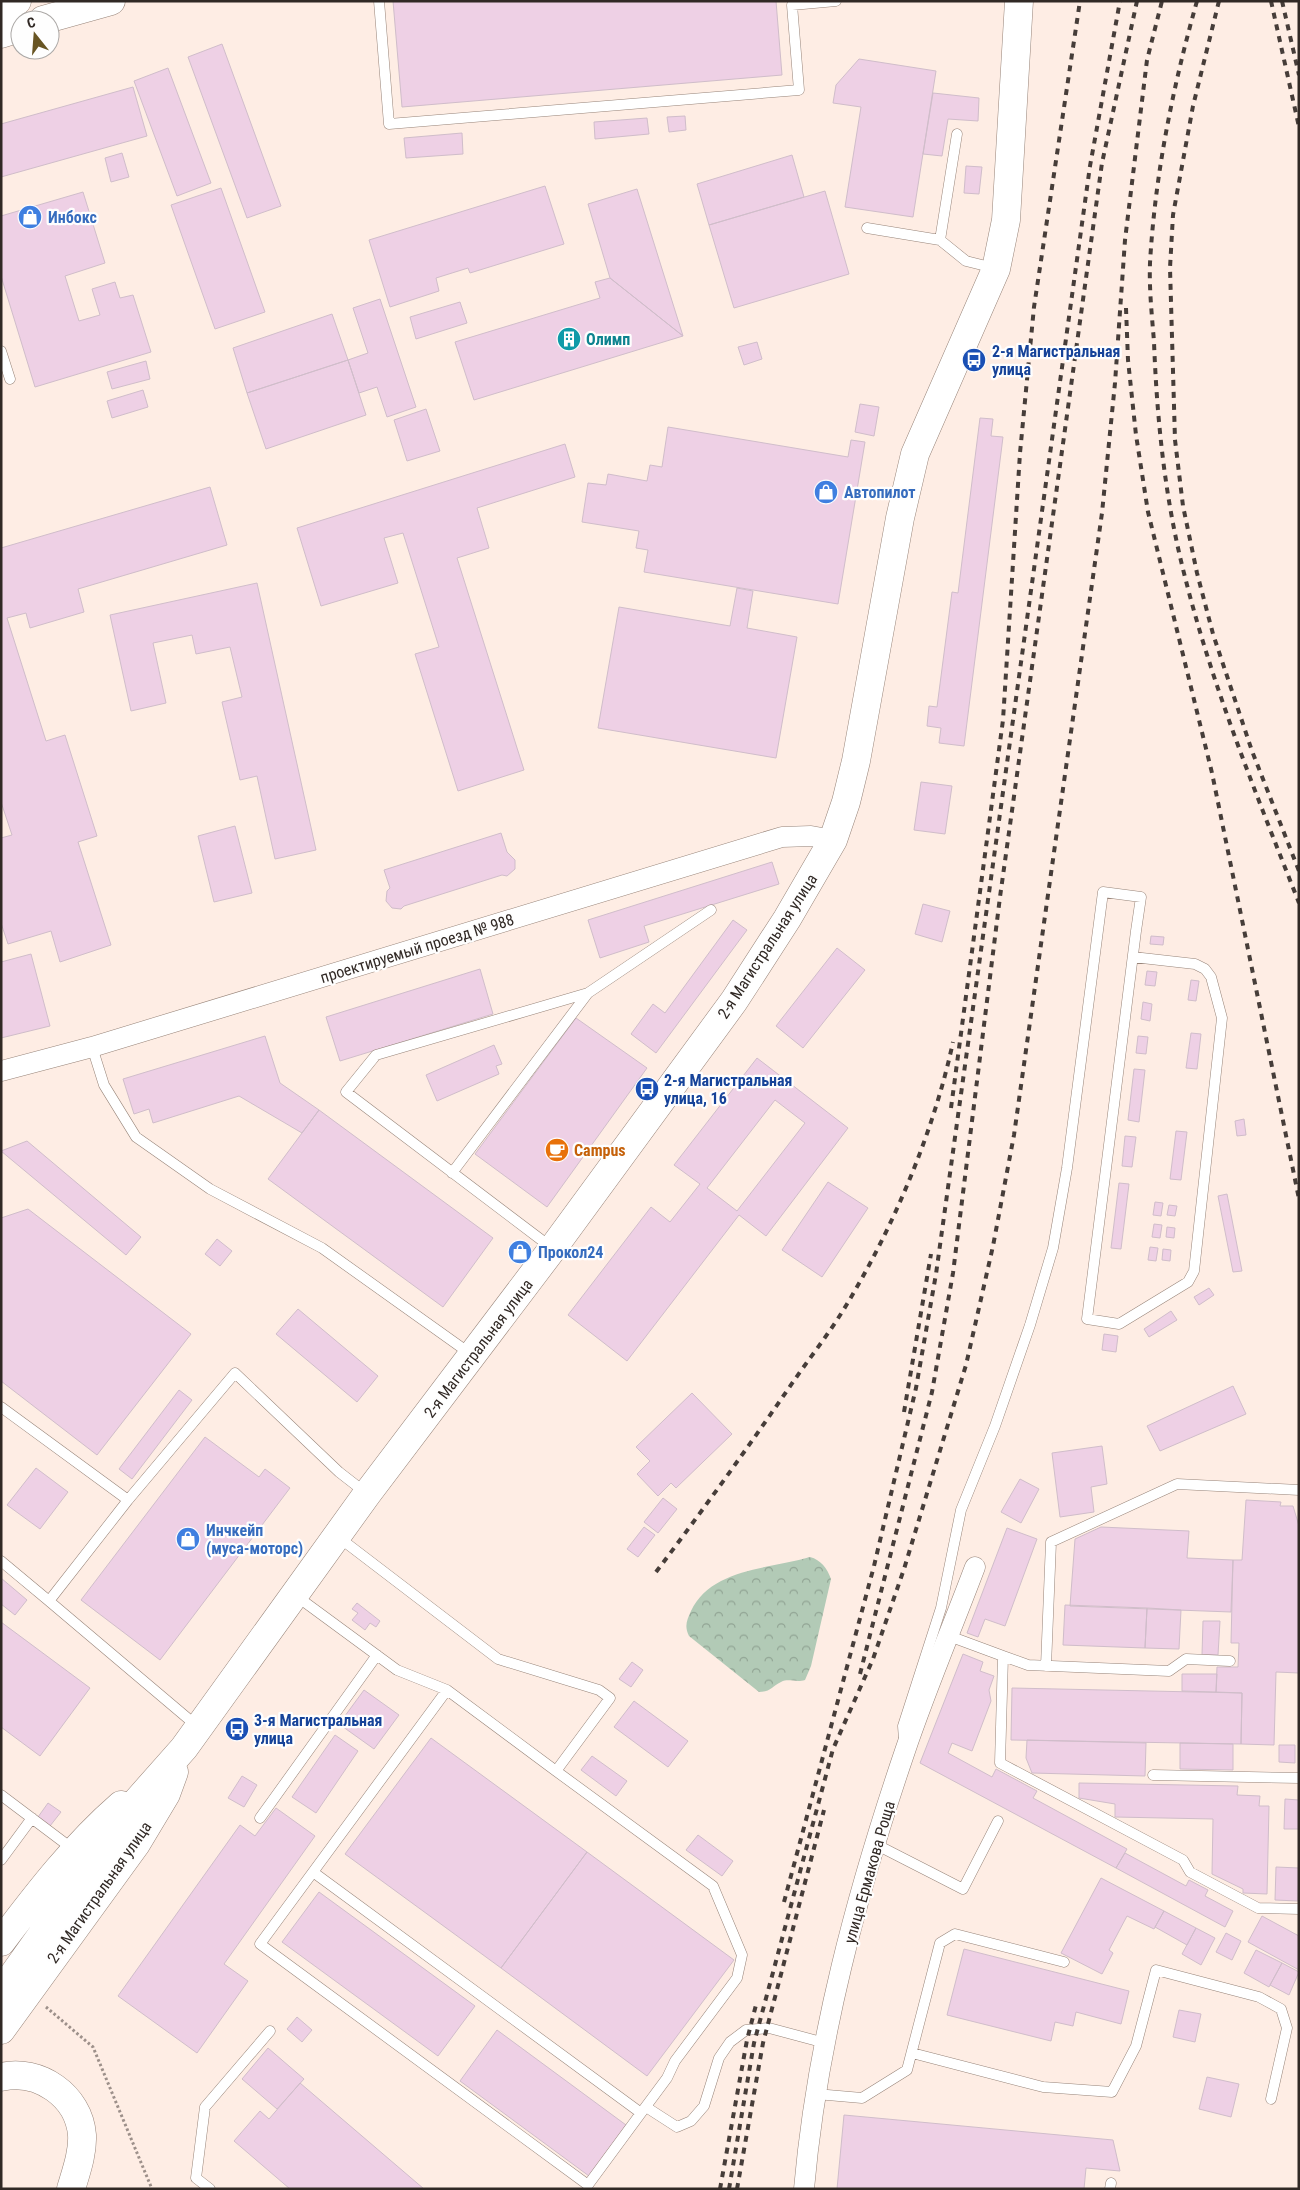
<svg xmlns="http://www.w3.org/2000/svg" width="1300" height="2190" viewBox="0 0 1300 2190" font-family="'Roboto Condensed',sans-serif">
<defs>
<pattern id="forest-crowns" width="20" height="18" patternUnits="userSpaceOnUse" patternTransform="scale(1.25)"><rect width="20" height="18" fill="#b2cab6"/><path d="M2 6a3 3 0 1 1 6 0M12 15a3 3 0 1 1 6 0" fill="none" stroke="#91a494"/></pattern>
</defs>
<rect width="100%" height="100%" fill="#feede4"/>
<!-- forest -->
<path fill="url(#forest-crowns)" d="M810,1557c11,3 17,11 21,22l-20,87 -6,14c-9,3 -16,-2 -24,2 -9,4 -10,10 -22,10l-70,-56c-5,-10 -2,-16 2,-25 20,-43 79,-42 119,-54z"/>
<!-- building -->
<path fill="#eed0e5" stroke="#d0bdca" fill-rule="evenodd" d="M393,1h383l6,74 -380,32z
M222,44l59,162 -34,12 -59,-161z
M859,59l77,12 -23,146 -68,-10 16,-100 -28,-4 3,-18z
M168,68l43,115 -34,13 -43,-115z
M133,87l14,49 -146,41v-53z
M933,93l46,5 -1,23 -30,-2 -6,37 -19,-2z
M685,116l1,14 -17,2 -2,-15z
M647,118l2,16 -54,5 -1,-17z
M462,133l1,21 -57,4 -2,-20z
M122,153l7,24 -18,5 -6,-24z
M792,155l12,42 -95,28 -12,-41z
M966,166l16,1 -3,27 -15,-1z
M545,186l19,58 -94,29 -2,-5 -32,10 3,13 -49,16 -21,-67z
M221,188l44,124 -50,17 -44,-124z
M637,189l46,147 -73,-58 -22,-74z
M825,191l24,83 -115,34 -25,-83z
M83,192l22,71 -40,13 14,45 21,-6 -8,-26 23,-7 5,16 13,-3 18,57 -116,35 -34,-111v-60z
M610,278l73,58 -209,64 -19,-58 145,-44 -5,-16z
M380,299l36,108 -29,10 -10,-30 -18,6 -11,-33 20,-7 -15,-45z
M460,302l7,21 -51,16 -6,-22z
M332,314l16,46 -101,33 -14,-45z
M757,342l5,17 -18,6 -6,-18z
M348,360l18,55 -100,34 -19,-56z
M146,361l4,18 -38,10 -5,-17z
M143,390l5,17 -36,11 -5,-17z
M860,404l19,3 -5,29 -19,-4z
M426,409l14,42 -33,10 -13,-41z
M980,418l13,1 -2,17 12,1 -39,309 -25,-3 2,-15 -14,-2 2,-20 8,1 15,-115 6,1z
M668,427l180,30 3,-17 14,2 -27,162 -194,-32 4,-22 -12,-2 3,-17 -57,-9 6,-39 18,2 2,-11 39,7 3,-16 12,2z
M565,444l10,33 -98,31 12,40 -32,10 67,212 -66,21 -43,-137 24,-7 -36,-114 -19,5 14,45 -77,23 -24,-78z
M210,487l17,58 -149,44 6,23 -54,16 -4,-15 -19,5 39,123 19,-6 32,101 -19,6 33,103 -51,17 -9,-31 -43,13 -7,-21v-85l11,-3 -11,-33v-254z
M257,583l59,267 -41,9 -18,-83 -17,4 -18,-78 20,-5 -12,-50 -34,7 -4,-19 -39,8 13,60 -35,8 -21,-96z
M737,588l16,3 -6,37 50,9 -21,121 -178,-30 21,-121 111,19z
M921,782l31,4 -7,48 -31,-4z
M235,826l17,67 -38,9 -16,-66z
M501,833l6,19 8,8v9l-8,7 -5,-1 -98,31 -3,3 -9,-1 -6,-7 1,-10 3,-3 -6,-18z
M772,862l7,22 -135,42 5,16 -49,16 -12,-38z
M923,904l27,7 -8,31 -27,-8z
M733,920l14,10 -91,123 -25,-19 22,-30 12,9z
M1151,936l13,1 -1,8 -13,-1z
M837,948l28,22 -62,78 -27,-22z
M31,954l19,72 -49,12v-76z
M480,969l13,45 -153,47 -14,-44z
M1147,971l10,1 -2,14 -10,-1z
M1191,980l8,1 -3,20 -8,-1z
M1143,1002l9,2 -2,17 -9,-2z
M576,1018l71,50 -100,139 -72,-53z
M1191,1033l10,1 -4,35 -11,-1z
M265,1036l15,47 39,27 -17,23 -63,-37 -86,27 -4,-14 -15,5 -11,-35z
M1138,1036l10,1 -2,17 -10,-1z
M494,1045l8,19 -6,2 3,8 -62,27 -11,-26z
M757,1058l91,70 -82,108 -27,-21 -112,146 -59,-46 83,-108 19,15 30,-38 -26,-19zM775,1100l30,23 -68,88 -30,-23z
M1134,1069l11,1 -6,52 -11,-2z
M319,1110l174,128 -50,69 -175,-128z
M1244,1119l2,16 -9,1 -2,-15z
M1176,1131l11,1 -6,48 -11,-1z
M1125,1136l11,1 -4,30 -10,-1z
M27,1141l114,96 -15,18 -125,-104z
M828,1182l40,26 -46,69 -40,-27z
M1119,1183l10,1 -8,65 -10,-1z
M1227,1194l15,77 -9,1 -15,-76z
M1155,1202l8,1 -2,13 -8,-1z
M1169,1205l8,1 -2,10 -8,-1z
M28,1209l163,125 -94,121 -96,-74v-163z
M1154,1224l8,1 -2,13 -8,-1z
M1167,1227l8,1 -1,10 -8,-1z
M217,1239l15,12 -12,15 -15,-12z
M1150,1247l8,1 -2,13 -8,-1z
M1163,1249l8,1 -1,11 -8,-1z
M1209,1288l5,7 -15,10 -5,-8z
M298,1309l80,67 -21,26 -81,-68z
M1171,1311l6,9 -28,17 -5,-8z
M1104,1334l14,2 -2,16 -14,-2z
M1233,1386l13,28 -86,37 -13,-25z
M179,1390l13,10 -60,79 -13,-10z
M692,1393l40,41 -56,54 -5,-5 -13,13 -21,-22 13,-13 -14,-14z
M205,1437l54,40 6,-8 25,19 -130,172 -79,-60z
M1102,1446l5,38 -16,3 3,25 -34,5 -8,-64z
M36,1468l32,24 -28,37 -33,-24z
M1020,1479l19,10 -18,34 -20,-11z
M663,1498l14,11 -19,24 -14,-11z
M1246,1500l35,2 -1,4h13l6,20v147l-23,-1 -2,73 -33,-1 1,-51 -26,-1 1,-25h21l1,-24h-8l2,-83h9z
M644,1527l11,8 -17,22 -11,-8z
M1101,1527l88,4 -2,27 46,2 -2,52 -161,-6 5,-67z
M1007,1528l30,11 -32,87 -20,-7 -7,18 -11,-4z
M1,1578l26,22 -12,15 -14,-11z
M357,1603l23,18 -4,6 -6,-4 -5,7 -13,-10 6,-7 -6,-4z
M1065,1605l82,3 -2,40 -82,-3z
M1147,1608l34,2 -2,39 -34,-1z
M1203,1621h17l-2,34h-16z
M1,1622l89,66 -50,68 -39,-29z
M963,1654l20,8 -3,9 14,5 -5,14 2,11 -19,50 -20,-8 -4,10 44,24 4,-8 41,22 -4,7 94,51 -11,19 -196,-105z
M632,1662l11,8 -12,17 -12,-8z
M1182,1674h35l-1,18 -34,-1z
M1012,1688l230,5 -1,51 -230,-4z
M364,1690l35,25 -25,34 -35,-25z
M634,1701l54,40 -20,26 -54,-40z
M335,1735l23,16 -42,62 -24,-16z
M431,1738l156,114 -86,116 -156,-114z
M1027,1740l119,3 -1,33 -113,-3 -6,-15z
M1180,1743l53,1v26l-53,-1z
M1279,1745h16v18l-16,-1z
M592,1756l35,25 -11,15 -35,-26z
M242,1776l15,9 -13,22 -16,-9z
M1079,1783l159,3 -1,9 23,1 -1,10h10l-2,88 -24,-1v-4l-31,-15 1,-55 -98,-2v-13l-36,-6z
M1285,1799l14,1v29h-15z
M48,1803l13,9 -11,14 -12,-9z
M276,1808l39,28 -91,128 24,17 -51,72 -79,-57 122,-171 15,11z
M698,1835l35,26 -11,15 -36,-26z
M587,1852l147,108 -87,116 -146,-108z
M1125,1853l61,33 3,-6 19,10 -3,6 28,15 -8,16 -109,-59z
M1276,1867l23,1 -1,33 -23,-1z
M1101,1878l63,33 -10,18 -27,-13 -18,34 4,3 -11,21 -41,-21z
M319,1892l156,114 -37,50 -156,-114z
M1164,1911l32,17 -9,17 -32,-18z
M1262,1916l37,20v34l-51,-28z
M1196,1928l19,10 -14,27 -19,-11z
M1226,1933l15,8 -9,19 -16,-8z
M964,1949l165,42 -8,33 -45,-12 -3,14 -18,-4 -4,19 -104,-26z
M1256,1950l26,13 -13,24 -25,-14z
M1282,1963l17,9 -10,23 -19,-10z
M1179,2010l22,4 -6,28 -22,-5z
M297,2017l15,13 -10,12 -15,-13z
M497,2030l129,95 -37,51 -129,-95z
M268,2048l36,31 -27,30 -35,-30z
M1207,2077l32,7 -8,33 -32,-8z
M300,2083l124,106h-134l-56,-48 26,-30 9,8z
M844,2115l269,25 7,31 -34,-3 -2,21h-247z"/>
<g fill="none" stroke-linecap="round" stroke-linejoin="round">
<!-- lane casing -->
<g stroke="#978479" stroke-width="11">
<path id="lane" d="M379,1l10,123 410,-34 -7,-85 44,-4
M957,134l-17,106 26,21 28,7
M867,228l73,12
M1,351l9,28
M92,1047l12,38 32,52 74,52 112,59 150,107
M452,1173l136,-180
M552,1248l-206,-156 30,-37 212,-62 123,-83
M1,1407l127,93
M1,1561l48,40
M295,1595l102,75 50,20 109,81 54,-73 -11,-8 -101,-31 -161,-123
M949,1636l54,20 -3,107 183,97 7,12 68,36 41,1
M1003,1656l25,9 141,6 17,-12 44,2
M1046,1666l5,-124 126,-58 122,6
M198,1727l-149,-126 79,-101 107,-127 104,99 27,21
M904,1740l-1,-14 38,-118 20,-98 34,-84 35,-101 23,-77 14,-80 36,-276 38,5 -5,34 -49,388 32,5 69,-42 6,-11 28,-253 -11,-41 -6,-8 -10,-5 -62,-7
M556,1771l157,115 29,69 -5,23 -62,83 -8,17 -26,35
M1153,1775l146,3
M1,1795l73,55
M260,1818l117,-163
M875,1844l88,45 35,-68
M1,1860l31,-42
M313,1872l328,241 -53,72 -328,-241 187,-254
M912,2053l131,34 69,5 24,-46 20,-76 103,27 22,12 6,19 -16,71
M816,2094l46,4 45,-28 33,-127 15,-9 109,28
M646,2107l31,20 14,-6 13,-15 15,-48 11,-16 16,-12 23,-2 56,15
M210,2189l-14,-11 9,-71 65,-76
M1110,2189l1,-6"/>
</g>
<!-- street casing -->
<g stroke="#978479" stroke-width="21">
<path id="street" d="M1,1071l91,-24 690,-210 29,-1 22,4
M804,2189c13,-149 53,-297 101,-438 21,-62 47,-123 70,-184"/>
</g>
<!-- secondary casing -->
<g stroke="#978479" stroke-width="29">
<path id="secondary" d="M1,9l16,-8
M43,20l68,-19
M1,34l19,-6
M1,1942c37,-49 74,-97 120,-137
M1,1992l137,-192 46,-52 183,-254 186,-246 181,-247 53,-82 46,-79 13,-38 10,-41 44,-243 15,-64 81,-185 10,-49 13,-219
M1,2030l135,-186 30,-50 8,-22
M1,2077c38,-9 78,19 81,58 1,18 -6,37 -11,54"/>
</g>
<!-- path -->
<path stroke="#9d908a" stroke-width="3" stroke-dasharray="2.5 2.5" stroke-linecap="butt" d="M46,2007l47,40 59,142"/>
<!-- lane -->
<use href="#lane" stroke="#fff" stroke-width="10"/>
<!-- street -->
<use href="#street" stroke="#fff" stroke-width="20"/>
<!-- secondary -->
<use href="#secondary" stroke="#fff" stroke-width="28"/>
<!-- rail -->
<path stroke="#463d39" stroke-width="4" stroke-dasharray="6 6" stroke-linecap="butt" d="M1197,1c-24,85 -42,173 -47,262 -1,26 2,53 4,79 3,79 11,158 31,235 28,112 72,219 114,326
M1219,1l-26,105 -20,109 -3,53 5,172 8,66 14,67 16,61 39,117 47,120
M1271,1l28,126
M1282,1l17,74
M1126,308l2,52 8,75 12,77 64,261 87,426
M951,1108l52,-388 17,-267 14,-146 46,-306
M904,1412l27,-158
M656,1572c47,-62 93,-126 137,-190 18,-26 38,-51 54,-78 47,-78 87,-173 106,-262
M860,1674l72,-282 21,-119 47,-376 102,-734 35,-162
M784,1902l90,-336 42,-178 20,-114 154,-1108 30,-165
M720,2189l27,-149 10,-39
M729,2189l25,-146 79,-294 40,-90 31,-90 62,-204 27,-119 21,-111 88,-622 13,-130 10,-143 22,-180 15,-59
M737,2189l26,-146 61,-233"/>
</g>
<!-- icons -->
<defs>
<g id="shop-disc" transform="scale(1.25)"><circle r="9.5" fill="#3f7fe0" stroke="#fefefe"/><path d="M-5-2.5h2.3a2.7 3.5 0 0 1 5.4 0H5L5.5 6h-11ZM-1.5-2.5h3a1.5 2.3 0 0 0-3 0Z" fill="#fff"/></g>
<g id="building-disc" transform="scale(1.25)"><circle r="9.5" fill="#0f9aa8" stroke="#fefefe"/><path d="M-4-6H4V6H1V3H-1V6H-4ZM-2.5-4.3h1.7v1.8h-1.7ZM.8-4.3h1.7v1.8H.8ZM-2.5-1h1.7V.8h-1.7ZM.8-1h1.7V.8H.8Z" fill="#fff"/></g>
<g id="bus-disc" transform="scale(1.25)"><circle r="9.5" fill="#1a4fb4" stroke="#fefefe"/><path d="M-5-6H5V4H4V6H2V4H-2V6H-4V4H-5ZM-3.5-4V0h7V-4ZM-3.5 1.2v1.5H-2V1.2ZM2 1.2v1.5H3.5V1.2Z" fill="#fff"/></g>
<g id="cafe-disc" transform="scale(1.25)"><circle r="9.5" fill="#e8710a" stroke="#fefefe"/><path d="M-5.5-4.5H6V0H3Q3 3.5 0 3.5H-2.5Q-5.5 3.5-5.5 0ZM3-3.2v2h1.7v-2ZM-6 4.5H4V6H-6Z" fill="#fff"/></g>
</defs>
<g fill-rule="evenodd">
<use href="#shop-disc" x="30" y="217"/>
<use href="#building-disc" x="569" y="339"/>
<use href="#bus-disc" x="974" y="360"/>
<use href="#shop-disc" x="826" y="492"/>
<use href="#bus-disc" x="647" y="1089"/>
<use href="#cafe-disc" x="557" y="1150"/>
<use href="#shop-disc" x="520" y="1252"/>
<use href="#shop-disc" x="188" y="1539"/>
<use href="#bus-disc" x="237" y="1729"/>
</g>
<g text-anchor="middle" stroke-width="4.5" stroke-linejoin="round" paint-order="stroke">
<!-- shop labels -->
<g font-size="16" font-weight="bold" fill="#366cbe" stroke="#fefefe" text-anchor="start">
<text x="48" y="223">Инбокс</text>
<text x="844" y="498">Автопилот</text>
<text x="538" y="1258">Прокол24</text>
<text x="206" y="1536">Инчкейп<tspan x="206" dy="18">(муса-моторс)</tspan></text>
</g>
<!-- culture labels -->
<g font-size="16" font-weight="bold" fill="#0d838f" stroke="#fefefe" text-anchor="start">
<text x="586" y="345">Олимп</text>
</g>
<!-- transit labels -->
<g font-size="16" font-weight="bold" fill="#164399" stroke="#fefefe" text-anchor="start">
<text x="992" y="357">2-я Магистральная<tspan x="992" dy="18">улица</tspan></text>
<text x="664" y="1086">2-я Магистральная<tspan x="664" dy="18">улица, 16</tspan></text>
<text x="254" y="1726">3-я Магистральная<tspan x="254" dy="18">улица</tspan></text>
</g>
<!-- street labels -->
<g font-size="16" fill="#312925" stroke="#fefefe">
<text transform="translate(767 946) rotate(-57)" y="6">2-я Магистральная улица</text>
<text transform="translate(417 948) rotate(-17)" y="6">проектируемый проезд № 988</text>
<text transform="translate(478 1348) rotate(-53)" y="6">2-я Магистральная улица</text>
<text transform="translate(869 1872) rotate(-74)" y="6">улица Ермакова Роща</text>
<text transform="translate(99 1892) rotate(-55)" y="6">2-я Магистральная улица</text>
</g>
<!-- food labels -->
<g font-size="16" font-weight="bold" fill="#c56008" stroke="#fefefe" text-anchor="start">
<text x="574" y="1156">Campus</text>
</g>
</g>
<!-- border -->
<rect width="1300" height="2190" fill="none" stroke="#312925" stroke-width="5"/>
<!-- north arrow -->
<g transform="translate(35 35) rotate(343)"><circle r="24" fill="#fefefe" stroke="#aca9a7"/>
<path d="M0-4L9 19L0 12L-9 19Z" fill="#685523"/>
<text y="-8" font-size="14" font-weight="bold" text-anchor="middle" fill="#312925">С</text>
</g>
</svg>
